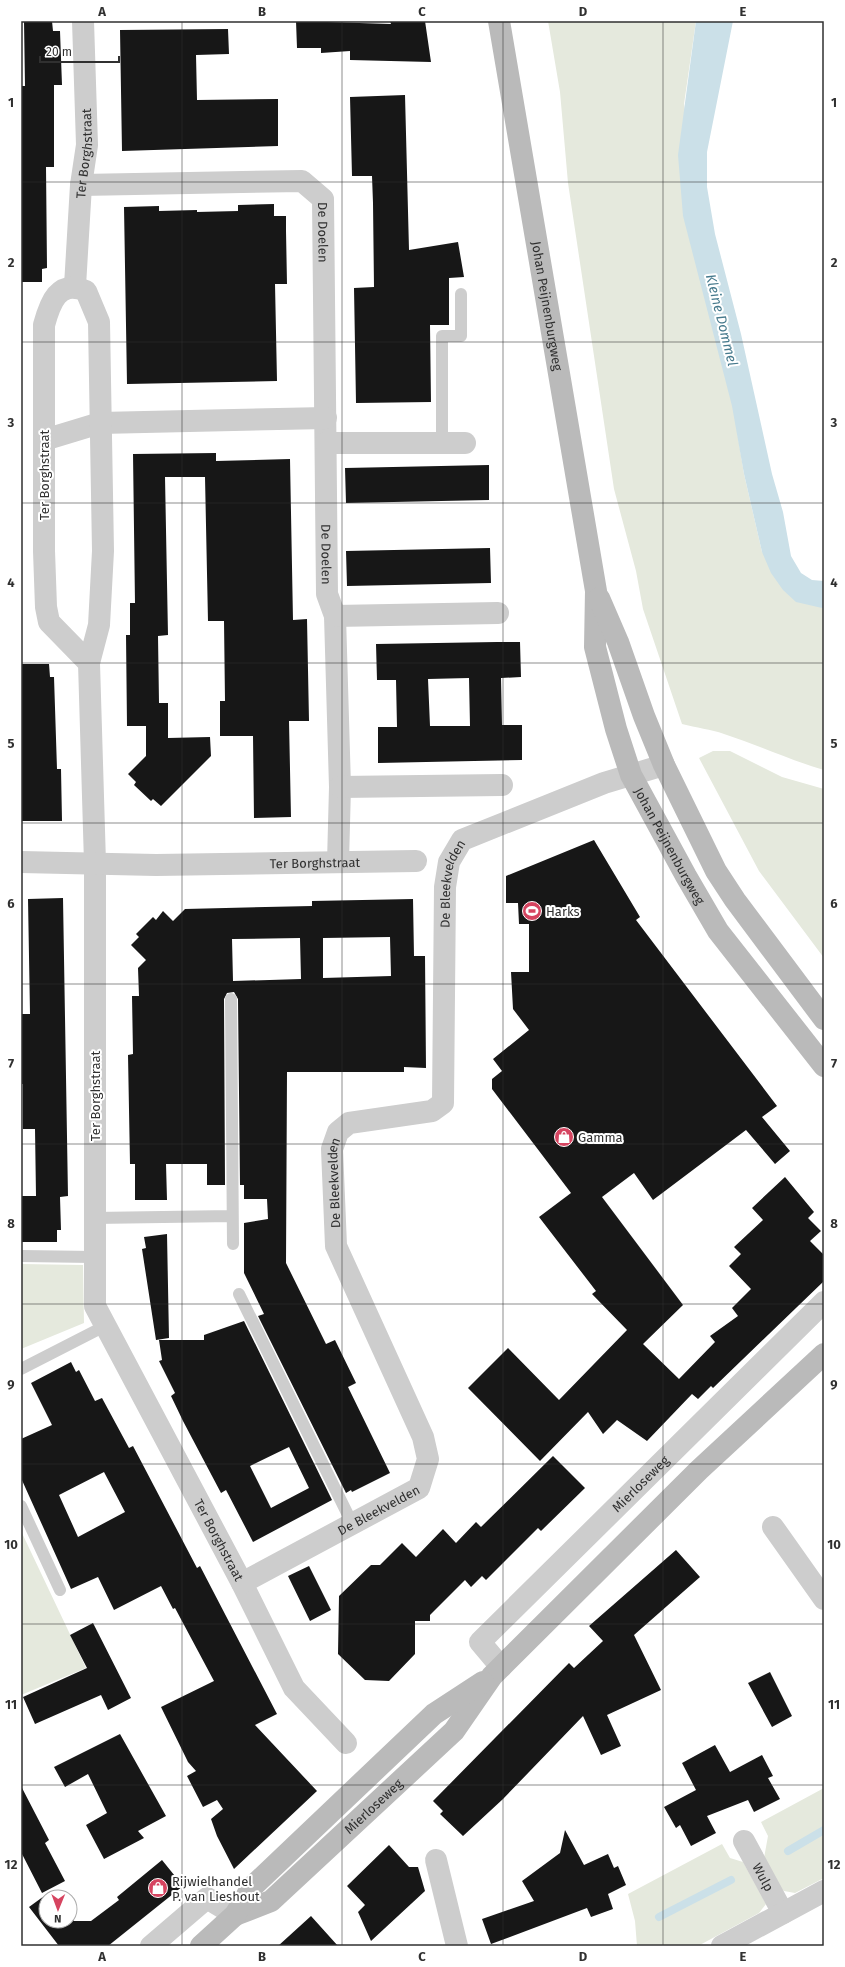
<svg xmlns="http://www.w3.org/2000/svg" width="845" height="1967" viewBox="0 0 845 1967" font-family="'Fira Sans',sans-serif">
<rect width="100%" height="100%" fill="#fff"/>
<!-- green -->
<path fill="#e5e9dd" d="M548,21h148l-12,83 60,370 18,78 60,56h2v162c-34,-10 -66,-25 -100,-36 -13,-5 -28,-6 -42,-10l-39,-115 -7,-38 -22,-82 -46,-306 -8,-91z
M713,751h17l52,26 42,12v169l-65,-87 -60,-113z
M21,1264l62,1 1,58 -63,26z
M21,1531l65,137 -65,27z
M824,1788v90l-29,15 -11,-2 -6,-5 -14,-28 4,-22 -7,-14z
M722,1844l8,14 13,4 23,42 -7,9 -61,33h-61l-2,-25 -7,-27z"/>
<!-- water -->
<path fill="#cbe0e8" d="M696,21h37l-26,131v35l8,47 26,100 31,140 11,38 8,44 10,17 11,7 12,1v27h-2l-26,-6 -13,-12 -12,-17 -9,-21 -18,-78 -12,-68 -49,-190 -5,-61z"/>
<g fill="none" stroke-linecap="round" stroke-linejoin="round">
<!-- stream -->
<path stroke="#cbe0e8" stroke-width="8" d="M788,1851l36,-21
M659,1917l72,-37"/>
</g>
<!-- building -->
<path fill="#171717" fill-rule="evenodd" d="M24,21h28l1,10h7l2,54h-8v82h-8l1,101 -5,1v13h-21v-196h4z
M296,21l95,3 -1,-3h35l6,41 -81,-2v-9l-29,2v-5h-24z
M228,29l1,25 -33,1 1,45 81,-1v47l-156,5 -2,-121z
M405,95l4,155 49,-8 6,35 -15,1v47h-19l1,77 -75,1 -2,-115 20,-1 -1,-84 -1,-27h-20l-2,-79z
M274,204v12h12v15l1,53h-12l2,97 -150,3 -3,-177 35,-1v5l38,-1v2l41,-1v-6z
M216,453v8l74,-2 3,161 14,-1 2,102h-20l2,96 -37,1 -1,-82h-33v-35h5l-1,-80h-16l-3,-144h-40l3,158 -10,1 1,67h9v35l42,-1 1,19 -50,50 -8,-7 -2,2 -17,-16 2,-3 -8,-8 18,-18v-30h-19l-1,-91h4v-32h5l-2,-149z
M489,465v35l-143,3 -1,-35z
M490,548l1,35 -144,3 -1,-35z
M497,642h23l1,35 -20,1 1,47h20v35l-144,3v-36h19l-1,-47h-19l-1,-36zM469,678l1,48h-40l-2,-47z
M21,664h28l1,13h4l3,92h4l1,52h-41z
M594,840l46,77 -4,3 141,186 -15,11 28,34 -15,13 -29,-34 -93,70 -19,-27 -32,24 81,108 -40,39 36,35 36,-37 -5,-6 28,-20 -6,-8 19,-19 -22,-23 12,-12 -7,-7 29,-27 -11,-12 33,-31 29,35 -6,6 13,13 -11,10 14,14v26l-111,107 -2,-2 -13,13 -6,-5 -45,47 -30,-21 -14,14 -15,-22 -48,49 -72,-73 40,-40 51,52 68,-70 -35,-36 4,-3 -57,-74 32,-24 -79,-104v-10l10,-8 -9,-12 36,-29 -16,-21 -2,-37h18v-48h-10l-1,-21h-12v-27z
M63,898l5,298 -8,1 1,33h-4v12h-36v-46h15l-1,-67h-12v-45h-2v-70h9l-2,-115z
M413,899l1,57h11l1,112 -22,-1v5h-117l-1,191 40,81 9,-4 21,43 -8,4 42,86 -38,19 -1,-2 -5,3 -88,-177 6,-2 -20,-41v-50l24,-4 -1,-20h-23v-14h-4l-2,-186 -4,-7 -7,1 -3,6 1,186h-18v-21h-41l1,36h-32v-36h-5l-2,-109 5,-1 -1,-58h7l-1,-28 8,-8 -15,-15 8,-8 -3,-3 17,-17 3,3 7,-9 10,10 12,-12 127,-3v-5zM390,937l1,39 -68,2v-40zM300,938l1,41 -68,2 -1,-42z
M167,1234l2,104 -13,2 -14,-91 4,-1 -2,-11z
M244,1321l88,179 -79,42 -27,-52 -5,3 -38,-72 -12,-25 4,-3 -16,-32 3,-1 -3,-20h45v-5zM289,1447l20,41 -38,20 -21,-42z
M71,1362l5,10 3,-2 16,31 7,-3 27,50 4,-2 64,122 3,-2 77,148 -22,11 62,66 -83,78 -17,-33 -6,-17 12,-10 -6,-9 -14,7 -16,-31 9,-5 -8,-9 -27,-55 53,-26 -39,-73 -2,1 -12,-23 -47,24 -16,-33 -27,12 -50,-111v-39l31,-14 -21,-42zM104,1472l21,40 -47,25 -19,-42z
M553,1456l32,32 -44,43 -3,-3 -52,52 -4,-4 -11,11 -6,-7 -35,35v6h-15v33l-26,27 -24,-1 -27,-26 1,-58 32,-31h9l22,-22 14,14 27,-28 13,14 20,-21 5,5z
M676,1550l24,27 -66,58 27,55 -54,25 14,31 -20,9 -18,-39 -80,83 -40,37 -23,-22 3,-3 -10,-10 136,-138 5,5 29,-27 -14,-15z
M309,1566l22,44 -21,11 -22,-45z
M93,1623l38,75 -23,12 -7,-15 -66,29 -12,-27 64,-29 -17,-33z
M770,1672l22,44 -20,11 -24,-44z
M120,1734l46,82 -28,15 6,7 -40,21 -18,-34 21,-12 -19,-39 -23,13 -11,-20z
M715,1745l15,27 32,-17 11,21 -5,2 12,21 -26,13 -6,-12 -41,16 9,17 -25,13 -11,-21 -4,3 -12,-21 32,-17 -14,-27z
M21,1786l28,54 -4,3 20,38 -23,12 -21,-41z
M565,1830l19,35 24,-11 6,14 4,-2 8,19 -18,9 5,15 -22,8 -4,-9 -96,36 -9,-25 52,-18 -12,-20 38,-28z
M389,1845l20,22h9l7,24 -54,50 -13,-29 7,-7 -18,-19z
M162,1860l21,26 -75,60h-49l-30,-39 22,-16 5,6h-10v24h24v-6l4,6h17l28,-21 -2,-3z
M311,1916l27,30h-60z"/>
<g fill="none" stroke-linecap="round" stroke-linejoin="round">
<!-- lane -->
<path stroke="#cdcdcd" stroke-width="12" d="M442,443v-107h19v-42
M231,999l2,245
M94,1218l138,-2
M21,1256l73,1
M239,1294l113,229
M21,1369l84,-43
M21,1506l39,84"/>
<!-- street -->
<g stroke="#cdcdcd" stroke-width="22">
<path id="s1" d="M81,185l221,-4 21,18 4,395 8,22 5,171 -2,75"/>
<path id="s2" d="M75,286l6,-101 6,-40 -4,-124"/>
<path d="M44,440l56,-17 226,-5"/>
<path d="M326,443h139"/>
<path d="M335,616l163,-3"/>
<path id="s3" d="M89,663l-40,-41 -3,-15 -2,-56v-226c6,-22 14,-46 42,-34l13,31 4,229 -4,74 -10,38 6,200v443l147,277 52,105 52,55"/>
<path d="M340,787l162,-2"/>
<path id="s4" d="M21,862l135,3 260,-4"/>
<path d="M773,1527l51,72"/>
<path id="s5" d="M242,1583l177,-95 9,-29 -5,-22 -87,-191 -4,-97 6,-17 11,-9 83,-12 11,-8 2,-216 4,-25 13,-22 142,-57 60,-18"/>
<path id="s6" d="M501,1667l-21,-25 344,-340"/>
<path id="s7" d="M744,1841l39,72"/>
<path d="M436,1860l21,86"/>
<path d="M151,1946l56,-48 28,17"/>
<path d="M722,1946l102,-55"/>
</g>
<!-- secondary -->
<g stroke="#bababa" stroke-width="22">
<path id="s8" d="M499,21l97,570 -1,56 21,82 15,46 55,101 32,55 106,135"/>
<path d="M599,598l19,44 26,74 20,49 52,106 19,29 89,119"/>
<path id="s9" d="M235,1915l36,-14 183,-170 38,-55 9,-9 198,-197 125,-116"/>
<path d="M201,1946l34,-31 17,-28 182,-173 49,-32"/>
</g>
</g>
<!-- grid -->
<path fill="none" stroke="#303030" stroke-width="1" stroke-opacity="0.55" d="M182,21v1925M342,21v1925M503,21v1925M663,21v1925M21,182h803M21,342h803M21,503h803M21,663h803M21,823h803M21,984h803M21,1144h803M21,1304h803M21,1464h803M21,1624h803M21,1785h803"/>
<!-- icons -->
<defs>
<g id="stadium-disc" transform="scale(1)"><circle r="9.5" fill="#d64460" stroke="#fff"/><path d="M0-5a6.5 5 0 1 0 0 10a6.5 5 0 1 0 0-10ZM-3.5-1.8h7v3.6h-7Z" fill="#fff"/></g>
<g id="shop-disc" transform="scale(1)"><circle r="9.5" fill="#d64460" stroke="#fff"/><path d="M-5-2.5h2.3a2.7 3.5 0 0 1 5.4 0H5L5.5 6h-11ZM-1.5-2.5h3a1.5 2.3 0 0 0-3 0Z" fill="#fff"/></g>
</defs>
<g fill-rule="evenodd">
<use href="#stadium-disc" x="532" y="911"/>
<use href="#shop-disc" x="564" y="1137"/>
<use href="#shop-disc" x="158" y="1888"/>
</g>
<g text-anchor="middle" stroke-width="4" stroke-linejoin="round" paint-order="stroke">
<!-- street labels -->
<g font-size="13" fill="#303030" stroke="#fff">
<text dy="5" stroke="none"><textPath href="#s2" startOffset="133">Ter Borghstraat</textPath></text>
<text dy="5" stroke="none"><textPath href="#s1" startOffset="282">De Doelen</textPath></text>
<text dy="5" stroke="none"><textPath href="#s8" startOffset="289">Johan Peijnenburgweg</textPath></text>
<text transform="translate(44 475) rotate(-90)" y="5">Ter Borghstraat</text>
<text dy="5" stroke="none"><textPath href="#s1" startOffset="604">De Doelen</textPath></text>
<text dy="5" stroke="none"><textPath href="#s8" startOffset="848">Johan Peijnenburgweg</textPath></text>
<text dy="5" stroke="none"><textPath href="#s4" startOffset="294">Ter Borghstraat</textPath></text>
<text dy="5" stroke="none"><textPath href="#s5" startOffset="911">De Bleekvelden</textPath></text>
<text transform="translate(95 1096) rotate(-90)" y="5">Ter Borghstraat</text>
<text dy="5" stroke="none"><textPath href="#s5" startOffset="527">De Bleekvelden</textPath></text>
<text dy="5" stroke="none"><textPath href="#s6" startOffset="258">Mierloseweg</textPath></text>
<text dy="5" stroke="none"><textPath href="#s5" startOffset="155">De Bleekvelden</textPath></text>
<text dy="5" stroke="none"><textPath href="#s3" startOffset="1703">Ter Borghstraat</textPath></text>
<text dy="5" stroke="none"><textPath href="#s9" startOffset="178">Mierloseweg</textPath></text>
<text dy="5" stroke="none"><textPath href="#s7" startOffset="41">Wulp</textPath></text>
</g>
<!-- poi labels -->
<g font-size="13" fill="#303030" stroke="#fff" text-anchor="start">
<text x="546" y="916">Harks</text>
<text x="578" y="1142">Gamma</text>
<text x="172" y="1886">Rijwielhandel<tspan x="172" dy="15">P. van Lieshout</tspan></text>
</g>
<!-- water labels -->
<g font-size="14" font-style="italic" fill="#45798c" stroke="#fff">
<text transform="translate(722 320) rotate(76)" y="5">Kleine Dommel</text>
</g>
</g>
<!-- border -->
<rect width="845" height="1967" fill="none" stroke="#ffffff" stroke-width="44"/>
<!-- north arrow -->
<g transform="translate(58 1909) rotate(181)"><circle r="19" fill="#ffffff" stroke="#acacac"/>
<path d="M0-3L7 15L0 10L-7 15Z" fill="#d64460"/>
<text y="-6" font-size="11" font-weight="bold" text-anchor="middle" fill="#303030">N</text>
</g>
<!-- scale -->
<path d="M40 56v6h79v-6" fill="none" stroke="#303030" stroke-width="2"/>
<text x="46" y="56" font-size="12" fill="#303030" stroke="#ffffff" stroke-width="3" paint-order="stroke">20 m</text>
<rect x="22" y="22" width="801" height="1923" fill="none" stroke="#303030" stroke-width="1.5"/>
<g font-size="13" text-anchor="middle" font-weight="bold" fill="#303030">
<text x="102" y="16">A</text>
<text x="262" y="16">B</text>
<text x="422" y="16">C</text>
<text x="583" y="16">D</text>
<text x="743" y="16">E</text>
<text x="11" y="107">1</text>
<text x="834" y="107">1</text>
<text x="11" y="267">2</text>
<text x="834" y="267">2</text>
<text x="11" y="427">3</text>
<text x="834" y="427">3</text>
<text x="11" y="587">4</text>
<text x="834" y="587">4</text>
<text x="11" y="748">5</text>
<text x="834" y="748">5</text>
<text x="11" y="908">6</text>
<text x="834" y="908">6</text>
<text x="11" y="1068">7</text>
<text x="834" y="1068">7</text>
<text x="11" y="1228">8</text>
<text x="834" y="1228">8</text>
<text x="11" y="1389">9</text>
<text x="834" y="1389">9</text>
<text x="11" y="1549">10</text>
<text x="834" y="1549">10</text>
<text x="11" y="1709">11</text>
<text x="834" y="1709">11</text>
<text x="11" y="1869">12</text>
<text x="834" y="1869">12</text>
<text x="102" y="1961">A</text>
<text x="262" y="1961">B</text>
<text x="422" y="1961">C</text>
<text x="583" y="1961">D</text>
<text x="743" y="1961">E</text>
</g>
</svg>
